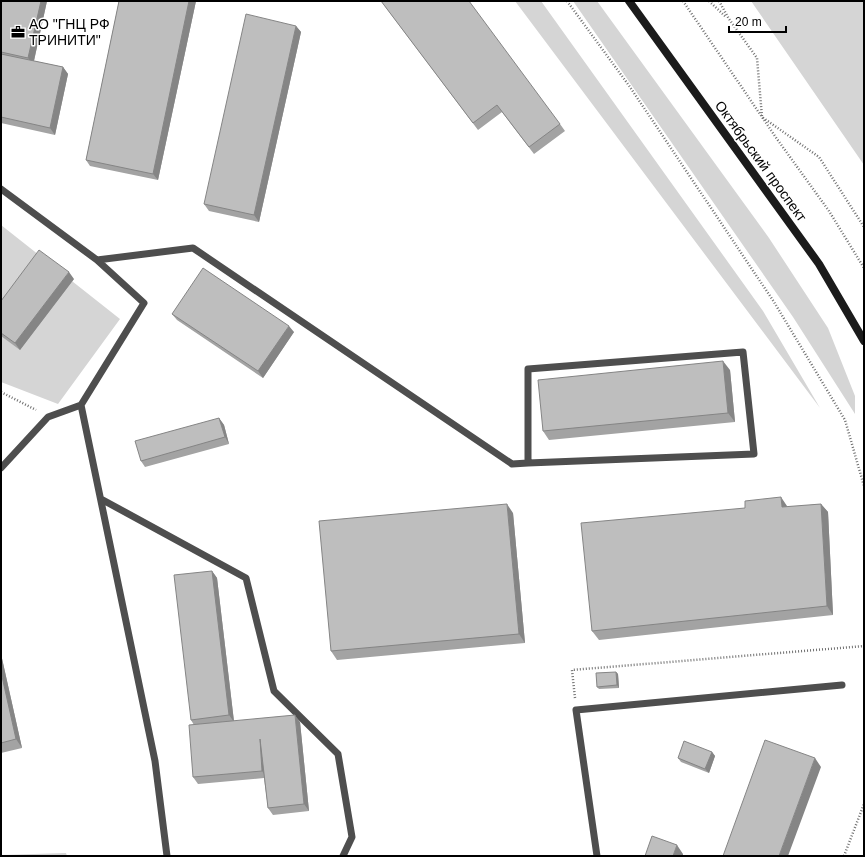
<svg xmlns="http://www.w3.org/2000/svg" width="865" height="857" viewBox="0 0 865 857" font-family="Helvetica,sans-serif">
<rect width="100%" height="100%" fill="#fff"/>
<!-- green -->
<path fill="#d5d5d5" d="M515,1h26l222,310 57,97z
M573,1h24l172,237 59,90 27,68v18l-62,-97z
M751,1h113v164z
M1,225l119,94 -62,85 -57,-22z
M66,853l1,3h-66v-1z"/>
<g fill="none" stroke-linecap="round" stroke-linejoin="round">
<!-- path -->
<path stroke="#707070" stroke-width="2.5" stroke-dasharray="1 2" stroke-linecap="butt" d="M567,1l63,86 144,215 71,118 19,66
M683,1l94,138 52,72 35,57
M709,1l17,16
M719,1l10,18 28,39 5,59 57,40 45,70
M1,392l35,18
M575,698l-3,-28 292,-24
M844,856l20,-52"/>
<!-- lane -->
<path stroke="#4e4e4e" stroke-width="7" d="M1,189l96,71 96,-12 319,216 16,-1 226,-9 -11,-102 -215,17v94
M97,260l47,43 -63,102 74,356 12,95
M1,468l47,-51 33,-12
M101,499l145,79 28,113 64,63 14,83 -9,19
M597,856l-21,-146 266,-25"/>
<!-- secondary -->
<path stroke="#1b1b1b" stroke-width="8" d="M629,1l190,263 45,77"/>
</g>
<!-- wall -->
<path fill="#a3a3a3" d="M1,1h46l-13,60 29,6 5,7 -13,61 -54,-12z
M119,1h77l-38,179 -68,-14 -4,-6z
M381,1l179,123 5,7 -31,23 -32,-42 -24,18z
M296,26l5,6 -42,190 -50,-11 -5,-7z
M74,279l-54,71 -19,-14v-35z
M172,314l122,18 -31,46 -86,-58z
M730,370l5,52 -186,18 -6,-9z
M219,418l5,7 5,19 -84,23 -4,-6z
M821,504l7,8 5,103 -234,25 -7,-9 195,-125v1z
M513,513l12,130 -188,17 -6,-9z
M212,571l5,7 17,143 66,1 9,89 -36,4 -5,-7 -4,-30 -66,6 -5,-7 1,-52 -3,-5z
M1,654l21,94 -21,5z
M616,672l2,2 1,14 -20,1 -2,-2z
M712,752l3,4 -6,17 -28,-11 -3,-4z"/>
<!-- shaded-wall -->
<path fill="#858585" d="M41,1h6l-14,64 -5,-7z
M189,1h7l-38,179 -5,-6z
M296,26l5,6 -42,190 -5,-7z
M63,67l5,7 -13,61 -5,-7z
M69,272l5,7 -54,71 -5,-7z
M289,326l5,6 -31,46 -5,-7z
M723,361l7,9 5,52 -7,-9z
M219,418l5,7 5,19 -4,-7z
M781,497l6,9 1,10 -6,-9z
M507,504l6,9 12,130 -6,-9z
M821,504l7,8 5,103 -6,-9z
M212,571l5,7 17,144 -5,-7z
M1,654l21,94 -6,-9 -15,-67z
M616,672l2,2 1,14 -2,-3z
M295,715l5,7 9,89 -5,-7z
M260,739l6,38 -4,-6z
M712,752l3,4 -6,17 -4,-4z
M815,758l6,9 -33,89h-9z
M677,845l6,9v2h-10z"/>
<!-- building -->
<path fill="#bebebe" stroke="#858585" d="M1,1h40l-13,57 -27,-6z
M119,1h70l-36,173 -67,-14z
M381,1h88l91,123 -31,23 -32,-42 -24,18z
M246,14l50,12 -42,189 -50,-11z
M1,54l62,13 -13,61 -49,-11z
M39,250l30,22 -54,71 -14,-10v-32z
M203,268l86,58 -31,45 -86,-57z
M723,361l5,52 -185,18 -5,-51z
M219,418l6,19 -84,24 -6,-20z
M781,497l1,10 39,-3 6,102 -235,25 -11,-108 164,-15v-7z
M507,504l12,130 -188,17 -12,-130z
M212,571l17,144 -38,5 -17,-145z
M1,672l15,67 -15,4z
M616,672l1,13 -20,2 -1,-14z
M295,715l9,89 -36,4 -8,-69 2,32 -69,6 -4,-52z
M765,740l50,18 -36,98h-56z
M684,741l28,11 -7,17 -27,-11z
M652,836l25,9 -4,11h-28z"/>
<!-- icons -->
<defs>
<g id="office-bare" transform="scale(1.08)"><path d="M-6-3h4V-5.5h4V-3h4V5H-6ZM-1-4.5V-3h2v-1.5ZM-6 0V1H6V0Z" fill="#000" stroke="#fff" stroke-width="2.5" paint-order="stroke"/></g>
</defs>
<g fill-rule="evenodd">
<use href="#office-bare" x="18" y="32"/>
</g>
<g text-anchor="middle" stroke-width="3" stroke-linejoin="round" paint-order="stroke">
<!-- poi labels -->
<g font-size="14" fill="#000" stroke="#fff" text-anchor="start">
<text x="29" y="29">АО "ГНЦ РФ<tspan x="29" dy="16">ТРИНИТИ"</tspan></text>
</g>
<!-- street labels -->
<g font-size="14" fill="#000" stroke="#fff">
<text transform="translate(761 161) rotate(54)" y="5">Октябрьский проспект</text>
</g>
</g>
<!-- border -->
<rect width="865" height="857" fill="none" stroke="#000000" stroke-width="4"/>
<!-- scale -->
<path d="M729 26v6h57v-6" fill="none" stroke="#000000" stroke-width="2"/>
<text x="735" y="26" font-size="12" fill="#000000" stroke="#ffffff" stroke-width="3" paint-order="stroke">20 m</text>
</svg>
